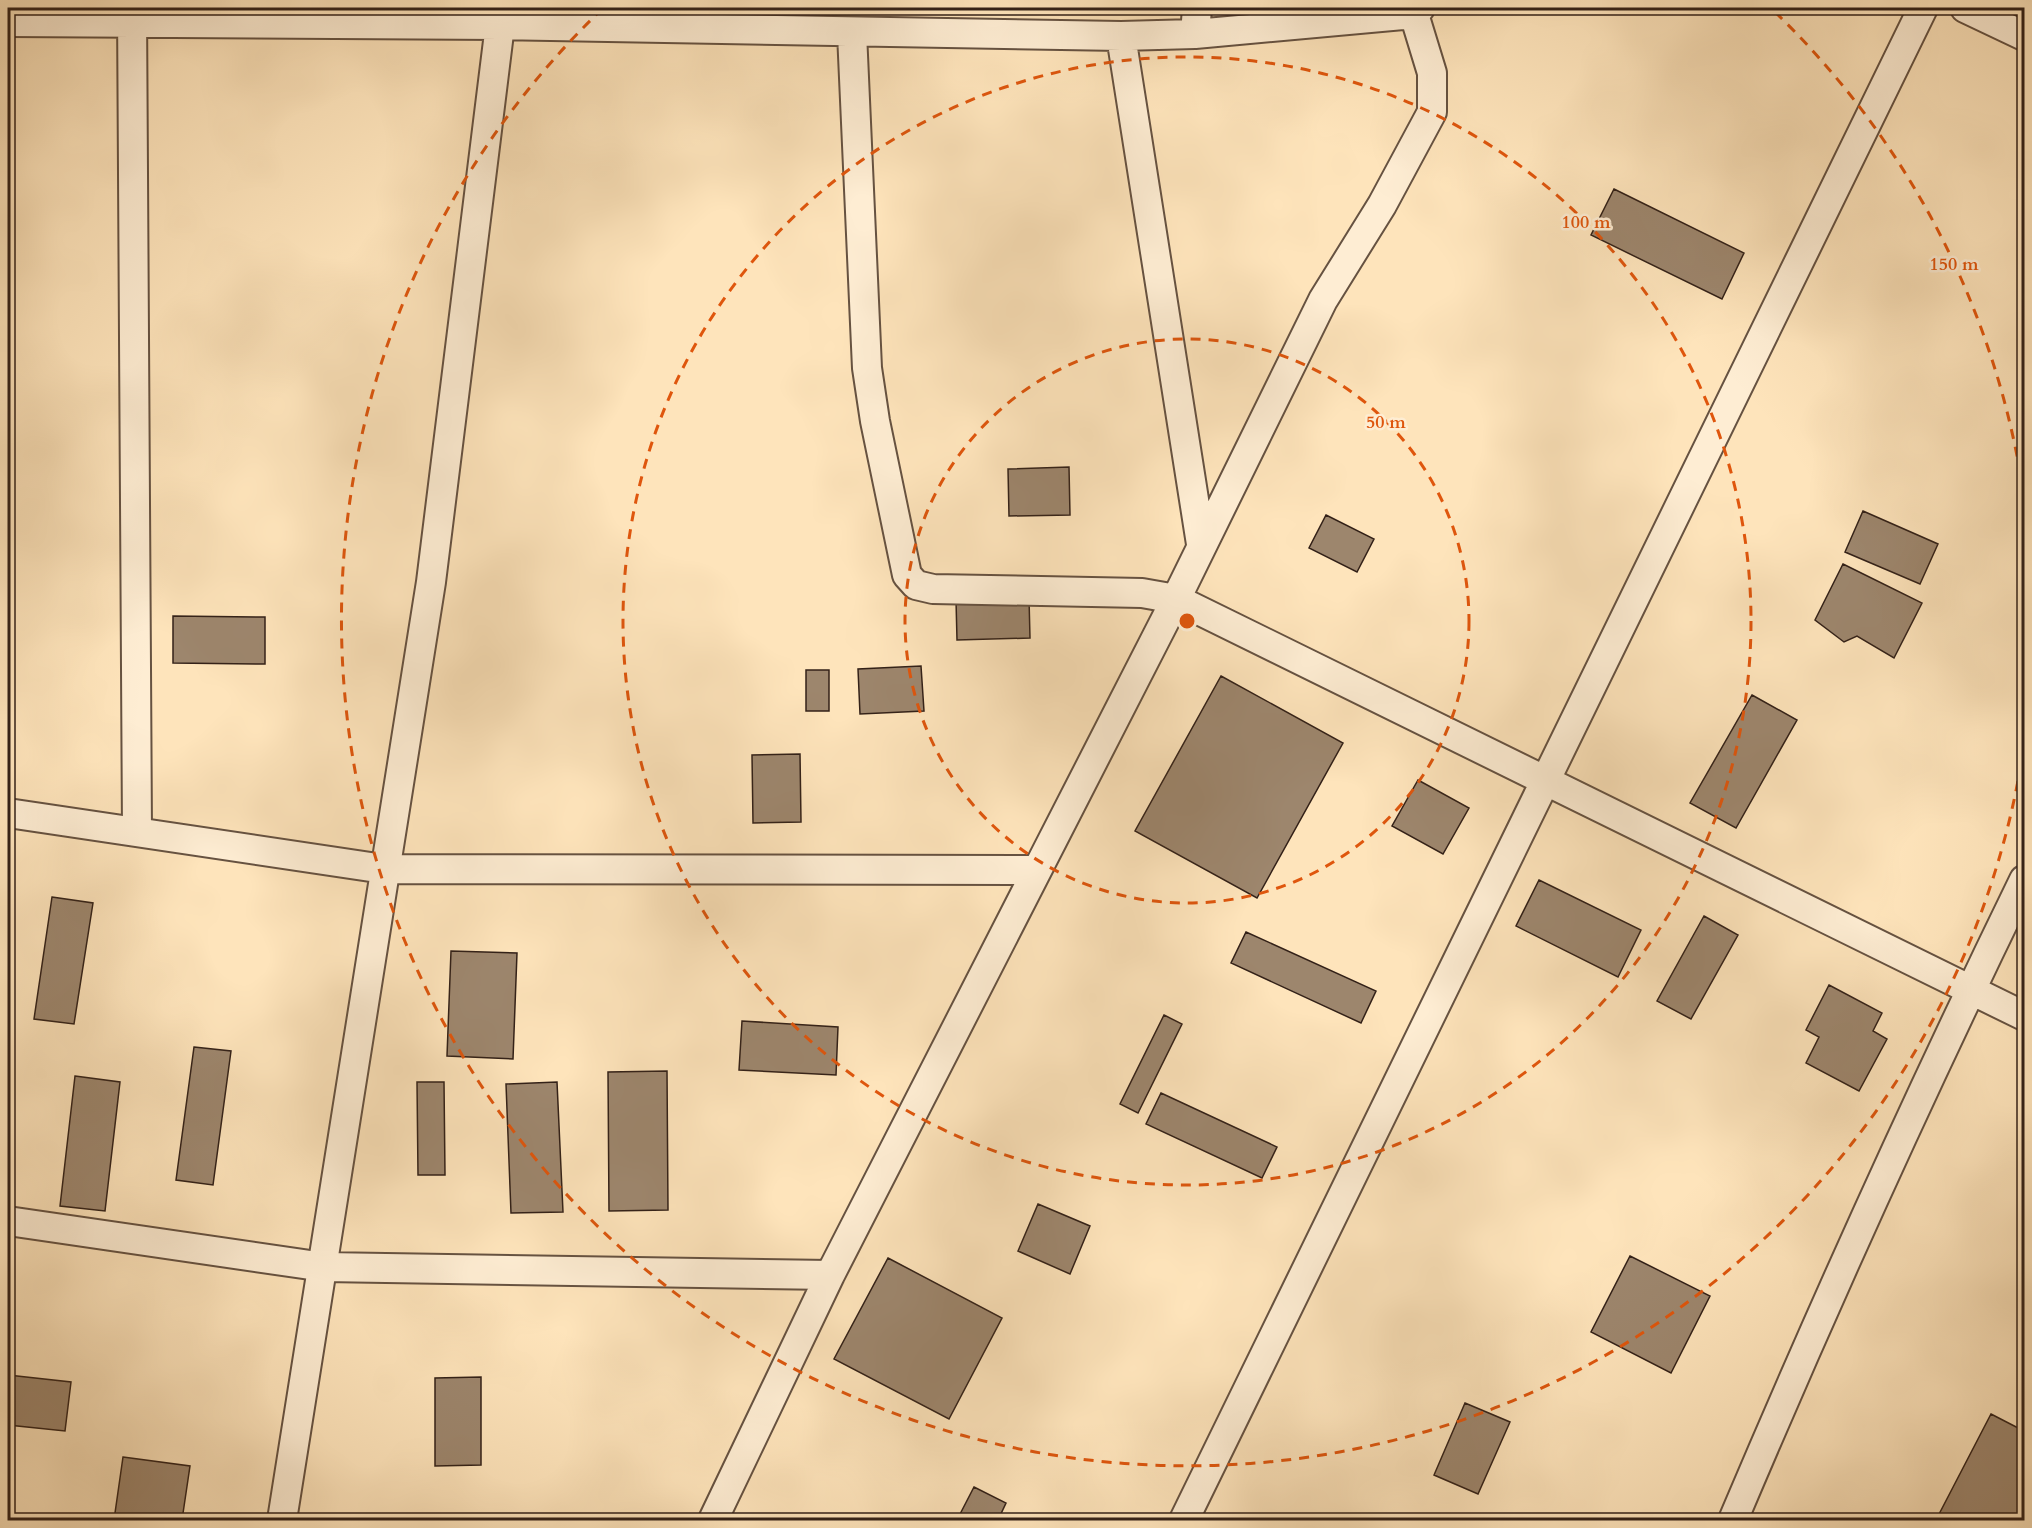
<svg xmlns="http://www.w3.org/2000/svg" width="2032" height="1528" viewBox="0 0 2032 1528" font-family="Cardo,serif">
<rect width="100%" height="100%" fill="#fee4bb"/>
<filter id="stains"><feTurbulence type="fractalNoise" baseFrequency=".00333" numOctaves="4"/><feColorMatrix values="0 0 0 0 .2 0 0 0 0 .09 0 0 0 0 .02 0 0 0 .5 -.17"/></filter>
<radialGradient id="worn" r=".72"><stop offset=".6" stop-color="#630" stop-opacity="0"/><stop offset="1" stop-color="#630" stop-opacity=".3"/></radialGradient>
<!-- building -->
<path fill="#9d866d" stroke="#332118" stroke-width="1.5" d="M1614,189l130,64 -22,46 -131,-64z
M1069,467l1,48 -61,1 -1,-47z
M1863,511l75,33 -18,40 -75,-32z
M1326,515l48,24 -17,33 -48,-24z
M1843,564l79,39 -28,55 -37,-22 -13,6 -29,-22z
M1029,598l1,40 -73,2 -1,-40z
M173,616l92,1v47l-92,-1z
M921,666l3,45 -64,3 -2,-45z
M806,670h23v41h-23z
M1221,676l122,67 -86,155 -122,-67z
M1752,695l45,25 -61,108 -46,-25z
M800,754l1,68 -48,1 -1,-68z
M1418,780l51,28 -26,46 -51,-28z
M1539,880l102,50 -23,47 -102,-51z
M52,897l41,6 -19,121 -40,-5z
M1704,916l34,19 -47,84 -34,-18z
M1246,932l130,59 -15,32 -130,-60z
M451,951l66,2 -4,106 -66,-3z
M1829,985l53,28 -9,18 14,8 -28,52 -53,-28 13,-26 -13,-7z
M1164,1015l18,9 -44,89 -18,-9z
M742,1021l96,6 -2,48 -97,-5z
M194,1047l37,4 -18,134 -37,-5z
M667,1071l1,139 -59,1 -1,-139z
M75,1076l45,6 -15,129 -45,-5z
M417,1082h27l1,93h-27z
M557,1082l6,130 -52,1 -5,-129z
M1161,1093l116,54 -15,31 -116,-54z
M1038,1204l52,22 -20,48 -52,-23z
M1630,1256l80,40 -39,77 -80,-41z
M888,1258l114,60 -53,101 -115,-60z
M8,1375l63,7 -6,49 -57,-6z
M481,1377v88l-46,1v-88z
M1465,1403l45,19 -32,72 -44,-19z
M1991,1414l33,17v89h-88z
M123,1457l67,9 -8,54h-68z
M974,1487l32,16 -8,17h-41z"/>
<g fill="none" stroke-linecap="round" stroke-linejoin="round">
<!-- street casing -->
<g stroke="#665241" stroke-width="32">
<path id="street" d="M132,8l5,824
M1965,8l59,28
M8,22l492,3 621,11 74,-2 219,-20 6,-6
M852,33l15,335 8,53 32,154 9,10 17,4 209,4 34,6 848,417
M1195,34l2,-26
M1121,36l80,508
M8,813l376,56 653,1
M8,1221l316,46 506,8
M282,1520l149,-938 69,-557
M713,1520l117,-245 346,-676 147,-299 59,-95 50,-93v-39l-18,-59
M1184,1520l739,-1512
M1733,1520c91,-215 188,-429 291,-640"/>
</g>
<!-- street -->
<use href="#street" stroke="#feedd3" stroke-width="28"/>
</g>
<!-- distance rings -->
<g fill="none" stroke="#df560d" stroke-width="3" stroke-dasharray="10 8">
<circle cx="1187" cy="621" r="282"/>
<circle cx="1187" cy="621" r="564"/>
<path d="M2024 746A846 846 0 1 1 599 12M1775 12A846 846 0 0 1 2024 496"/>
</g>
<circle cx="1187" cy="621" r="9" fill="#df560d" stroke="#feedd3" stroke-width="3"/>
<g font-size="18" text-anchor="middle" font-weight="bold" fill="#df560d" stroke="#feedd3" stroke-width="5" stroke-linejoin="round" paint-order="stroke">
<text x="1586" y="228">100 m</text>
<text x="1954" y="270">150 m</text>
<text x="1386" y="428">50 m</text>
</g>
<!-- margin -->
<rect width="2032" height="1528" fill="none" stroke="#fee4bb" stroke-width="30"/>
<rect x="9" y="9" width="2014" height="1510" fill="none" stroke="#332118" stroke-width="3"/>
<rect x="15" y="15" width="2002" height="1498" fill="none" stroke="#332118" stroke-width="1.5"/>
<rect width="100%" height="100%" filter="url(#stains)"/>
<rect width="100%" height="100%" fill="url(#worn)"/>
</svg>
